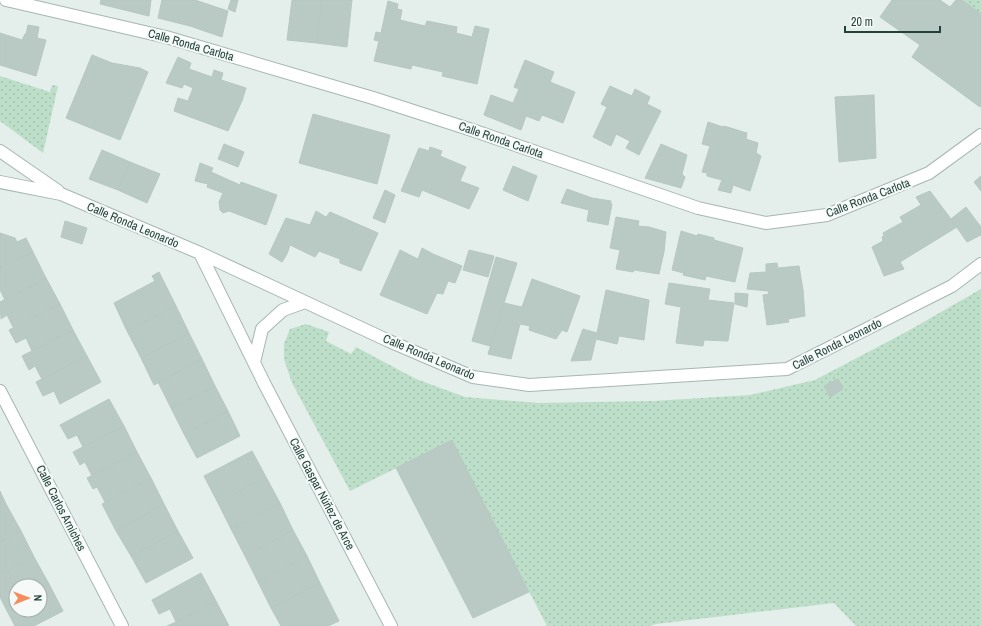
<svg xmlns="http://www.w3.org/2000/svg" width="981" height="626" viewBox="0 0 981 626" font-family="'Archivo Narrow',sans-serif">
<defs>
<pattern id="grass-dots" width="8" height="8" patternUnits="userSpaceOnUse"><rect width="8" height="8" fill="#bddfc9"/><path d="M2 2h.1M6 6h.1" fill="none" stroke="#a2c1ae" stroke-width="1.8" stroke-linecap="round"/></pattern>
</defs>
<rect width="100%" height="100%" fill="#e4eeeb"/>
<!-- grass -->
<path fill="url(#grass-dots)" d="M962,0h19v14z
M0,76l50,16 2,-7 6,1 -15,67 -43,-32z
M981,289v337h-125l-22,-23 -178,21 -7,2h-102l-96,-185 -101,50 -58,-108 -8,-24v-15l6,-15 16,-5 23,8 -3,9 25,13 5,-7 60,32 49,18 73,6 115,-2 97,-6 65,-15 93,-49z"/>
<!-- building -->
<path fill="#b9c9c4" stroke="#b6c8c2" d="M101,0h50l-2,16 -49,-12z
M162,0h33l33,11 -6,26 -32,-11 -32,-8z
M231,0h7l-3,12 -7,-3z
M292,0h30l-5,43 -30,-3z
M322,0h30l-5,47 -30,-4z
M892,0h48l10,7 6,-7h6l19,14v90l-1,3 -68,-50 8,-12 -40,-28z
M388,1l10,3 -1,5 5,1 -2,10 25,6 2,-5 30,6 -1,6 16,4 3,-11 14,3 -12,55 -35,-8 1,-4 -31,-7 -1,4 -37,-8 5,-20 -5,-1 2,-8 5,1z
M28,25l11,2 -2,11 9,2 -10,36 -36,-11v-32l22,7 3,-6h1z
M92,55l20,8 28,5 8,4 -28,68 -54,-22z
M178,57l13,6 -2,6 23,8 2,-7 9,3 -2,7 25,8 -4,13 -14,30 -54,-20 4,-13 10,3 5,-13 -9,-4 -2,4 -16,-5z
M525,60l29,12 -4,10 25,10 -12,31 -21,-8 -3,6 -13,-5 -5,14 -37,-15 7,-20 22,8 6,-14 -5,-2z
M610,86l22,10 3,-7 15,8 -3,7 14,7 -22,44 -13,-7 4,-7 -14,-7 -5,12 -18,-9 14,-30 -6,-3z
M874,95l2,63 -37,4 -4,-65z
M313,114l77,21 -13,49 -78,-21z
M708,122l15,5 1,-1 23,7 -1,6 12,4 -2,10 5,3 -11,35 -17,-6 -2,8 -13,-3 4,-10 -15,-4v-3l-5,-1 8,-26 -8,-2z
M224,144l20,8 -6,15 -20,-8z
M661,144l26,11 -5,19 3,3 -4,11 -36,-10z
M430,147l12,4 -2,5 26,11 -6,14 19,7 -10,21 -47,-19 -3,7 -18,-6 18,-43 10,3z
M102,150l28,12 -12,28 -29,-11z
M130,162l30,12 -13,29 -29,-13z
M200,163l13,5 -2,4 29,13 1,-3 36,13 -11,30 -37,-14 -6,2 -3,-3 -1,-8 4,-9 -16,-6 1,-3 -13,-3z
M513,166l24,10 -9,25 -25,-11z
M981,176v15l-7,-9z
M567,189l25,9 19,3v3h1l-4,21 -21,-4 2,-11 -28,-7z
M385,190l10,5 -10,28 -12,-5z
M930,191l27,36 -57,35 4,7 -20,7 -12,-29 11,-6 -1,-4 2,-1 -1,-3 20,-11 -3,-5 21,-12 -5,-8z
M966,207l15,20v8l-14,7 -16,-23z
M316,211l10,6 4,-5 48,21 -17,38 -21,-8v-4l-21,-8 -4,6 -25,-12 -3,9 -5,8 -13,-8 17,-36 24,7z
M616,217l23,4 -1,5 11,1 17,5 -2,20 -5,22 -25,-4 -1,2 -17,-3 4,-19 -10,-2z
M65,221l22,7 -5,16 -21,-7z
M681,231l16,5 1,-2 16,4v2l29,8 -8,34 -29,-6 -1,4 -22,-5 1,-2 -12,-3z
M0,233l15,5 2,4 9,-4 7,14 -33,16z
M422,248l11,6 29,12 -7,17 -7,-2 -5,13 -6,-1 -10,21 -47,-19 20,-45 18,9z
M469,250l25,6 -6,21 -25,-7z
M33,252l13,26 -41,22 -5,-10v-22z
M496,257l21,6 -27,83 -18,-5z
M777,263l1,5 21,-2 4,24 2,26 -17,3 1,3 -22,3 -4,-30 6,-1 -1,-3 -21,-2 3,-16 16,-1v-8z
M159,272l17,34 -49,25 -13,-28 41,-22 -3,-5z
M46,278l14,26 -47,23 -6,-12 -6,4 -1,-17z
M532,279l48,17 -13,36 -5,-2 -6,9 -27,-9 1,-4 -10,-2 -9,35 -23,-5 16,-51 18,4z
M669,283l41,6 -2,11 26,3 -6,38 -24,-1 -1,6 -27,-3 5,-36 -16,-3z
M606,290l43,10 -5,40 -25,-4 -2,8 -21,-5 -5,21 -20,1 12,-32 14,4z
M735,293l13,1 -1,13 -12,-3z
M60,304l13,26 -41,21 -6,-13 -10,5 -7,-13z
M176,306l13,27 -48,25 -14,-27z
M73,330l14,26 -45,23 -7,-13 -6,4 -7,-14z
M189,333l13,26 -48,26 -13,-27z
M87,356l14,26 -41,22 -6,-13 -11,5 -7,-14z
M202,359l13,27 -44,22 -13,-26z
M838,379l5,10 -13,8 -6,-11z
M215,386l13,25 -44,23 -13,-26z
M109,399l15,27 -41,21 -6,-12 -9,4 -8,-14z
M228,411l12,25 -43,22 -13,-24z
M124,426l13,26 -45,24 -7,-14 -5,3 -7,-13z
M452,440l77,152 -56,26 -77,-150z
M252,451l14,26 -48,26 -14,-27z
M137,452l14,26 -46,24 -8,-15 -4,2 -6,-11z
M266,477l14,26 -49,26 -13,-26z
M151,478l13,26 -48,27 -14,-27z
M0,491l6,13 -6,3z
M280,503l13,27 -48,26 -14,-27z
M6,504l15,27 -21,11v-35z
M164,504l14,27 -47,25 -15,-25z
M293,530l14,26 -49,26 -13,-26z
M21,531l13,26 -34,18v-33z
M178,531l15,27 -47,25 -15,-27z
M307,556l13,27 -49,25 -13,-26z
M34,557l15,27 -9,4v-2h-24v15l-11,6 -5,-10v-22z
M201,573l15,28 -40,21 -6,-13 -11,5 -7,-14z
M320,583l19,38 -11,5h-47l-10,-18z
M49,584l14,27 -29,15h-19l-10,-19 11,-6v9h24v-22z
M216,601l13,25h-62l9,-4z"/>
<g fill="none" stroke-linecap="round" stroke-linejoin="round">
<!-- street casing -->
<g stroke="#a6b7b3" stroke-width="14">
<path id="street" d="M6,0l160,37 207,61 102,33 223,77 68,15 61,-8 102,-42 52,-38
M0,151l58,40
M0,182l61,12 139,59 189,88 84,36 56,8 258,-16 165,-83 29,-22
M200,253l64,130 127,243
M254,362l8,-33 21,-19 22,-8
M0,391l122,235"/>
</g>
<!-- street -->
<use href="#street" stroke="#fff" stroke-width="12"/>
</g>
<g text-anchor="middle" stroke-width="4" stroke-linejoin="round" paint-order="stroke">
<!-- street labels -->
<g font-size="12" fill="#23413b" stroke="#f5faf8">
<text transform="translate(191 45) rotate(16)" y="4">Calle Ronda Carlota</text>
<text transform="translate(501 140) rotate(19)" y="4">Calle Ronda Carlota</text>
<text transform="translate(868 198) rotate(-21)" y="4">Calle Ronda Carlota</text>
<text transform="translate(133 225) rotate(23)" y="4">Calle Ronda Leonardo</text>
<text transform="translate(837 344) rotate(-27)" y="4">Calle Ronda Leonardo</text>
<text transform="translate(429 357) rotate(23)" y="4">Calle Ronda Leonardo</text>
<text transform="translate(322 494) rotate(62)" y="4">Calle Gaspar Núñez de Arce</text>
<text transform="translate(61 508) rotate(63)" y="4">Calle Carlos Arniches</text>
</g>
</g>
<!-- north arrow -->
<g transform="translate(28 598) rotate(89)"><circle r="19" fill="#f5faf8" stroke="#a1b0ac"/>
<path d="M0-3L7 15L0 10L-7 15Z" fill="#f58e5c"/>
<text y="-6" font-size="11" font-weight="bold" text-anchor="middle" fill="#23413b">N</text>
</g>
<!-- scale -->
<path d="M845 26v6h95v-6" fill="none" stroke="#23413b" stroke-width="2"/>
<text x="851" y="26" font-size="12" fill="#23413b" stroke="#f5faf8" stroke-width="3" paint-order="stroke">20 m</text>
</svg>
